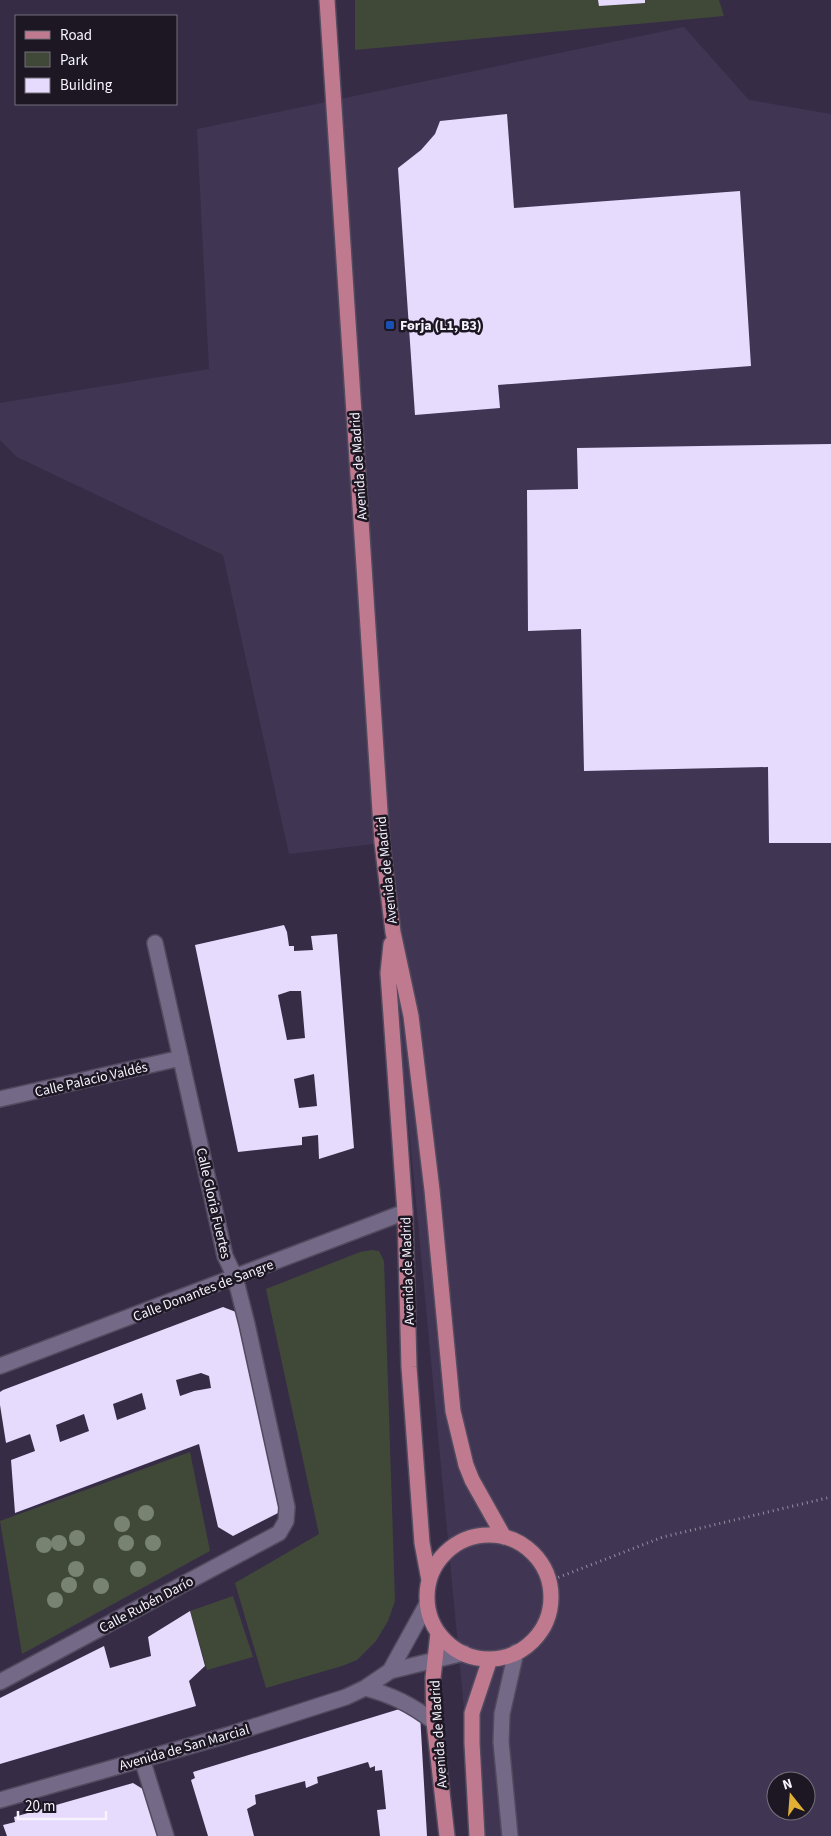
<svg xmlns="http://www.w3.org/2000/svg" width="831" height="1836" viewBox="0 0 831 1836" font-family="'Source Sans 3',sans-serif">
<rect width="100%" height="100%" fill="#362c46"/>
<!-- built -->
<path fill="#413554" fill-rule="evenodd" d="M684,27l65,73 82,14v1722h-355l-94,-993 -93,11 -66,-299 -206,-98 -17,-17v-37l209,-34 -12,-240zM776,1781h30v30h-30z"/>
<!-- green -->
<path fill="#404938" d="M355,0h364l5,16 -369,34z
M372,1250l7,1 5,10 11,340 -7,20 -12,20 -19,19 -15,6 -76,22 -31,-105 84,-49 -53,-245 94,-37z
M190,1452l20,99 -188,103 -22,-133z
M233,1596l20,61 -46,13 -17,-59z"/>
<!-- building -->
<path fill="#e6dafd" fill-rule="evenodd" d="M598,0h47v3l-46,3z
M507,114l7,94 226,-17 11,175 -253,19 2,23 -85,7 -17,-247 23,-18 14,-16 5,-13z
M831,444v399h-62l-1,-76 -184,4 -3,-142 -53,2 -1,-141 51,-1 -1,-41z
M284,925l3,7 2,14h5v5l19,-1 -2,-14 26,-2 17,214 -35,11 -1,-24 -16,2v8l-64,7 -43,-207zM290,991h11l4,47 -18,2 -9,-45zM314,1074l3,32 -18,2 -5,-29z
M223,1307l13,5 5,9 40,187 -1,4 -47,24 -15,-9 -19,-83 -184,69 -4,-53 24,-9 -5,-17 -24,9 -6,-38v-13l3,-2zM201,1373l8,3 2,12 -17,3 -14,5 -4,-16zM142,1393l4,16 -29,11 -4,-16zM84,1414l5,17 -29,11 -4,-17z
M190,1611l15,55 -16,15 7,25 -196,58v-66l104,-52 6,22 41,-12 -3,-19z
M406,1707l14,7 7,122h-47l-3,-26 9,-1 -4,-39 -7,1v-5l-5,2 -2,-6 -51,15 1,6 -12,5 -1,-7 -50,14 1,9 -9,5 7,27h-46l-17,-56 4,-2 -2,-6z
M133,1783l13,8 13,45h-152l-4,-11 12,-3 -1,-5z"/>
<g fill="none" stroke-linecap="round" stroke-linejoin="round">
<!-- street casing -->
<g stroke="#524a5e" stroke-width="18">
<path id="street" d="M0,1099l181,-41
M0,1366l405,-154
M0,1682l279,-149 7,-12 1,-14 -40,-183 -12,-47 -10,-21 -70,-313
M142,1759l24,77
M510,1836l-9,-94 1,-28 14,-62"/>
</g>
<!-- secondary casing -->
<g stroke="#524a5e" stroke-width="18">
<path id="secondary" d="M390,1671l74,-18
M365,1688c27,7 47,17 69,34
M0,1800l228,-65 118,-38 19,-9 25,-17 37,-67"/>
</g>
<!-- primary casing -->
<g stroke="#524a5e" stroke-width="18">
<path id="primary" d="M327,0l55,842 11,90 18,84 21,174 21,221 13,54 6,15 32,57
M391,944l-3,29 17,239 4,155 13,176 7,37
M427 1597a62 62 0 1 1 124 0a62 62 0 1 1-124 0Z
M438,1633l-5,45 1,44 13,114
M477,1836l-5,-93v-30l18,-54"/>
</g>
<!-- path -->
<path stroke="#958fa1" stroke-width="3" stroke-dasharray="1 4" stroke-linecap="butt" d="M549,1581l114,-44 168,-40"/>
<!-- street -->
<use href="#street" stroke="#746987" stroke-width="15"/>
<!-- secondary -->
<use href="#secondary" stroke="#746987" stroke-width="15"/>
<!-- primary -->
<use href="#primary" stroke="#c07a8f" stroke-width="15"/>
</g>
<!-- trees -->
<g fill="#798371">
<circle cx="146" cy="1513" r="8"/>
<circle cx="122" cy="1524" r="8"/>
<circle cx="77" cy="1538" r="8"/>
<circle cx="59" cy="1543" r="8"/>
<circle cx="126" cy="1543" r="8"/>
<circle cx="153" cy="1543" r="8"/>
<circle cx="44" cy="1545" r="8"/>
<circle cx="76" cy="1569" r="8"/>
<circle cx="138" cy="1569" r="8"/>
<circle cx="69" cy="1585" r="8"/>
<circle cx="101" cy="1586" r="8"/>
<circle cx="55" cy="1600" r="8"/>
</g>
<!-- markers -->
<rect fill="#1a4fb4" stroke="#1c1723" stroke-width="2" x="385" y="320" width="10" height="10" rx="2.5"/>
<g text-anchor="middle" stroke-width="5" stroke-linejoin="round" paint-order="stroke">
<!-- poi labels -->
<g font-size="14" font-weight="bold" fill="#f6f3fd" stroke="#1c1723" text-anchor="start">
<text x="400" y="330">Forja (L1, B3)</text>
</g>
<!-- street labels -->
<g font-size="14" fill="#f6f3fd" stroke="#1c1723">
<text transform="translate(358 466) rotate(-94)" y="5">Avenida de Madrid</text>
<text transform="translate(386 870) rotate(-96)" y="5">Avenida de Madrid</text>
<text transform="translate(91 1079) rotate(-13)" y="5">Calle Palacio Valdés</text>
<text transform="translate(214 1203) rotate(77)" y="5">Calle Gloria Fuertes</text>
<text transform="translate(407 1271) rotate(-92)" y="5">Avenida de Madrid</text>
<text transform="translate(203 1290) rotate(-21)" y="5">Calle Donantes de Sangre</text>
<text transform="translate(146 1604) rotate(-28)" y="5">Calle Rubén Darío</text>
<text transform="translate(438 1734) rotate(-94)" y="5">Avenida de Madrid</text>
<text transform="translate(184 1747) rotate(-16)" y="5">Avenida de San Marcial</text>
</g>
</g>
<!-- legend -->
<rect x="15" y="15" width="162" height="90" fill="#1c1723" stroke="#736f7a"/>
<rect x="25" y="31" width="25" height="8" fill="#c07a8f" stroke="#736f7a"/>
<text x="60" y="40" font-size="15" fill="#f6f3fd">Road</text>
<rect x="25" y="52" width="25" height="15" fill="#404938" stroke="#736f7a"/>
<text x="60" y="65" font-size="15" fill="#f6f3fd">Park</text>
<rect x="25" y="78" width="25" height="15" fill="#e6dafd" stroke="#736f7a"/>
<text x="60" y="90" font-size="15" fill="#f6f3fd">Building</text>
<!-- north arrow -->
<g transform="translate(791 1796) rotate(343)"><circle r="24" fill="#1c1723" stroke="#736f7a"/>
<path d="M0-4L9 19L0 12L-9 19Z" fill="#e0b034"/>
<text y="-8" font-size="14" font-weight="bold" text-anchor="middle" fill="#f6f3fd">N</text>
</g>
<!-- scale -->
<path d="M18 1811v8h88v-8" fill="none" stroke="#f6f3fd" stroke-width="2.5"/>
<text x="25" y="1811" font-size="15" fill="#f6f3fd" stroke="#1c1723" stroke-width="4" paint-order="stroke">20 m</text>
</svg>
